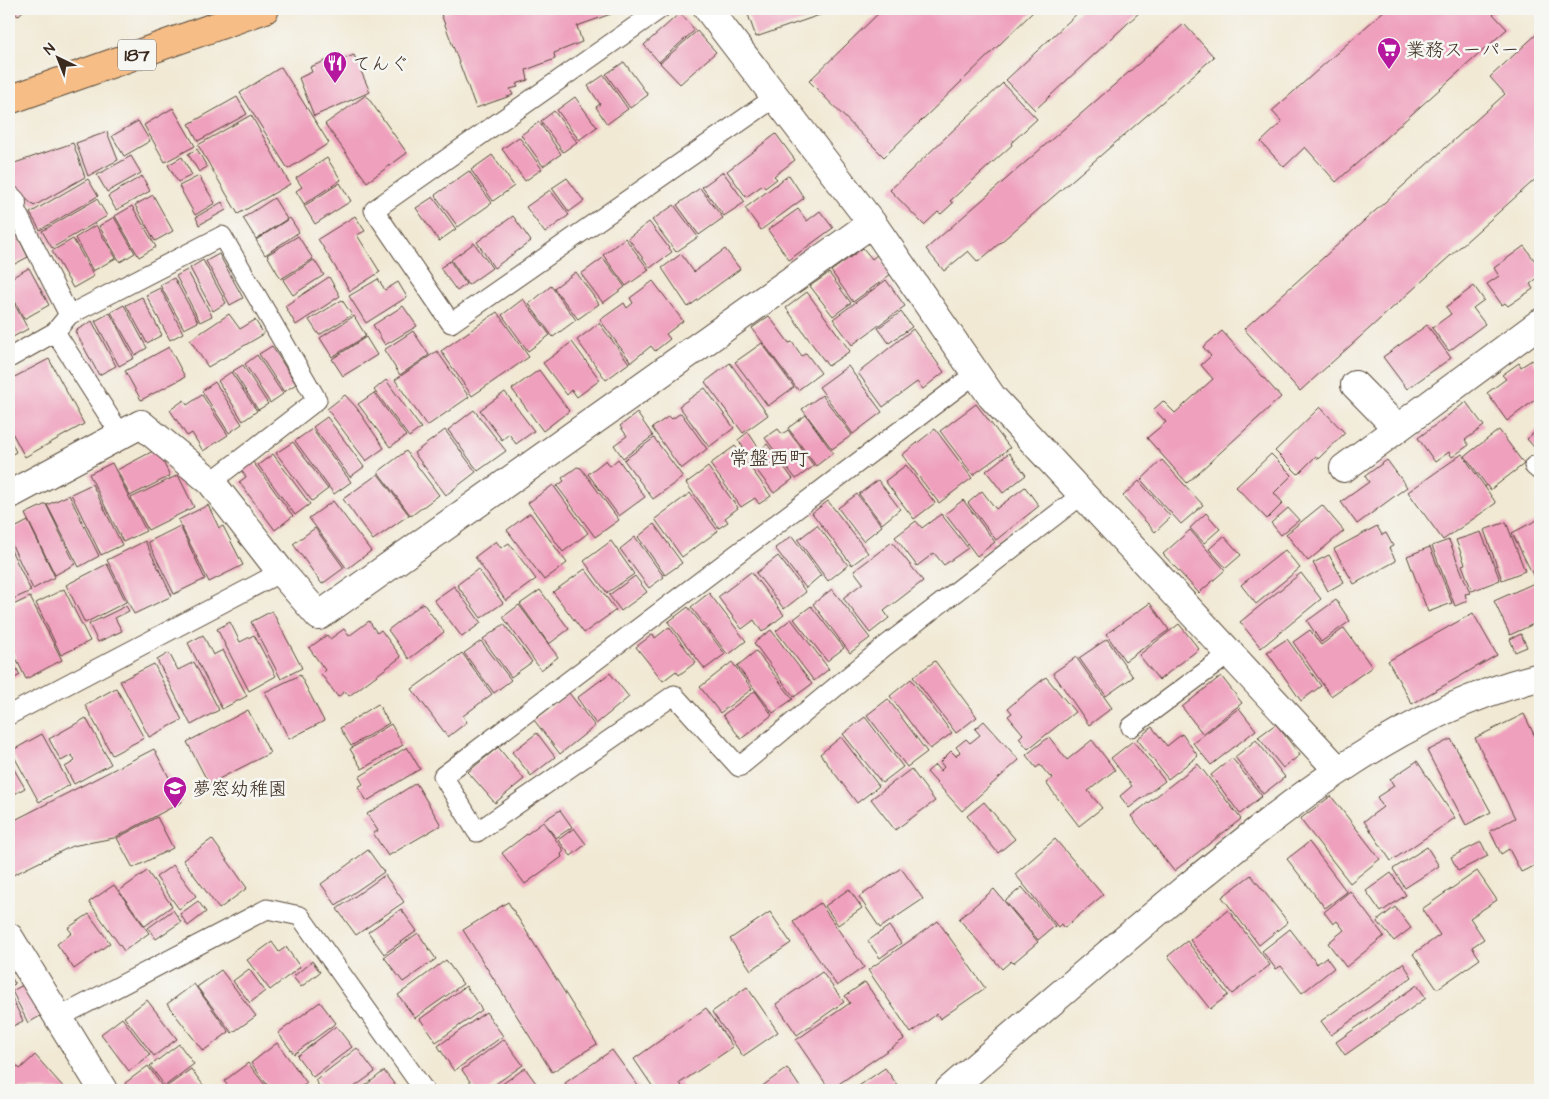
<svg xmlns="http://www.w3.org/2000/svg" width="1549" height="1099" viewBox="0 0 1549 1099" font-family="'Architects Daughter','Klee One',sans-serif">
<rect width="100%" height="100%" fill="#f6f6f2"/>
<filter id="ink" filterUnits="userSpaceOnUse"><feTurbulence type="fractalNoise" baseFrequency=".02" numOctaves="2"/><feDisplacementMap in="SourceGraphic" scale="10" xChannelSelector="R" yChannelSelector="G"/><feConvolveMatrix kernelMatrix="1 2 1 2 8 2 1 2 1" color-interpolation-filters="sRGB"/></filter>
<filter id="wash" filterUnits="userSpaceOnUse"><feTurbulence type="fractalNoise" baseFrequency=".0096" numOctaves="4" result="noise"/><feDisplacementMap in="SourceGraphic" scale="20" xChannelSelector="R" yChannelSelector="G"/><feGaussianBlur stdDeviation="1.12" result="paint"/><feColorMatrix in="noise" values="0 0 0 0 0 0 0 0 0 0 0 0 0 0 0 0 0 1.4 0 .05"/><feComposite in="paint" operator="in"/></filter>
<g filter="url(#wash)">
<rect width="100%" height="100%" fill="#f1e9d4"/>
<g id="blocks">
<!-- building -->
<path fill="#efa0bd" d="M10,9h15l-7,7z
M454,9h171l-48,17 5,16 -28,11 1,6 -29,11 2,10 -12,4 2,3 -8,2 3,6 -37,13 -35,-94z
M746,9h91l-81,28z
M883,9h153l-152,148 -75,-76z
M1082,9h61l-108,101 -29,-30z
M1386,9h114l-7,5 14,15 -171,153 -31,-35 -21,20 -23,-25 21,-20 -10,-11z
M680,13l15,17 -36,32 -15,-17z
M1184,24l30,33 -236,205 -10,-11 -24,20 -18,-22z
M697,31l19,21 -36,32 -20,-21z
M1540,31v144l-240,216 -56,-62 261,-235 -15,-17z
M354,55l16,37 -56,24 -15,-38 13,-6 -2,-5 28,-11 1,5z
M624,62l24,33 -18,13 -24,-34z
M281,67l48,76 -41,26 -48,-76z
M604,75l24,34 -21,15 -11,-17 4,-3 -12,-18z
M1003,83l34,36 -26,24 1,2 -62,56 3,2 -12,11 -3,-2 -14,13 -34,-35z
M366,95l41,58 -40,29 -42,-58z
M237,97l10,17 -49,27 -9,-17z
M575,97l22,30 -18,13 -22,-30z
M173,108l22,38 -30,16 -21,-37z
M554,111l23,31 -14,10 -22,-31z
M251,115l39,69 -52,30 -40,-69z
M138,121l12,20 -26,15 -12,-20z
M539,122l22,32 -18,12 -22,-31z
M107,132l11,28 -30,16 -12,-33z
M776,134l19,26 -21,16 3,3 -12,9 -2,-3 -17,12 -19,-26z
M519,137l23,32 -17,12 -23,-32z
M73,143l12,34 -51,29 -25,-23v-18z
M197,149l10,18 -8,5 -11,-18z
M492,155l22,31 -21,15 -22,-31z
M131,156l10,17 -34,19 -10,-17z
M182,157l10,18 -14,7 -10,-17z
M327,158l14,22 -37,24 -8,-13 6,-4 -6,-9z
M469,171l23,32 -34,24 -23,-32z
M723,172l22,30 -21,14 -22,-29z
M789,175l15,23 -43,32 -16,-22z
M142,176l8,15 -34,19 -8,-14z
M199,176l16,27 -20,12 -16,-29z
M567,178l17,23 -15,11 -17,-24z
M88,179l10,17 -58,34 -10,-17z
M340,183l11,18 -36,23 -11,-18z
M700,188l23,30 -24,17 -22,-30z
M550,190l19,25 -24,18 -19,-26z
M153,195l20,36 -18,10 -20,-36z
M433,197l23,32 -17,12 -23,-33z
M274,198l13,21 -31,20 -13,-21z
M97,199l10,17 -55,32 -10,-17z
M222,202l4,8 -27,15 -3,-8z
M674,205l24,32 -22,15 -24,-32z
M132,206l24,41 -17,10 -24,-41z
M798,209l9,12 13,-10 13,17 -44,32 -21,-30z
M355,216l10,15 -8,4 23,37 -30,19 -32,-52z
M513,216l18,25 -37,27 -17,-26z
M114,217l21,36 -15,9 -21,-36z
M290,218l9,14 -34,23 -9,-15z
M649,222l23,30 -22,16 -22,-30z
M96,225l20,33 -23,13 -18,-33z
M15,231l13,26 -19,10v-33z
M298,236l15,23 -32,20 -14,-24z
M625,238l24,32 -23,16 -23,-31z
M73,239l21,37 -21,12 -21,-37z
M474,243l18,25 -24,17 -17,-25z
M1524,246l16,22v8l-10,8 3,5 -25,17 -3,-3 -3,2 -15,-21 12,-8 -5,-8z
M863,248l9,11 5,-4 14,19 -38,28 -22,-31z
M725,249l15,20 -52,38 -26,-39 19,-14 13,18z
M219,254l24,44 -13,7 -24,-44z
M603,258l22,29 -22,16 -22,-29z
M203,260l23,43 -13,8 -23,-43z
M314,260l10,15 -31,20 -10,-15z
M450,261l16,23 -9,7 -17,-23z
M29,268l20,37 -25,14 -15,-30v-10z
M187,270l25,46 -12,6 -24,-46z
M576,272l23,32 -21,15 -24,-31z
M829,273l22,30 -18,13 -23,-30z
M329,277l11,19 -44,29 -11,-19z
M174,278l24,44 -14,7 -24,-44z
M378,279l7,11 13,-8 9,15 -41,26 -17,-27z
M886,280l19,26 -53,39 -19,-26z
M653,281l30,40 -17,13 4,5 -15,12 -4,-5 -20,16 -31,-42 24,-17 3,5 6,-5 -3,-5z
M551,286l25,34 -23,17 -24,-33z
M1474,286l10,14 -11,8 12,16 -36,27 -17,-23 19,-14 -5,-7z
M160,288l23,45 -13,7 -24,-45z
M807,292l43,59 -22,15 -42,-58z
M9,294l19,35 -19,10z
M142,297l20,38 -15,8 -21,-38z
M523,299l27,36 -22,16 -26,-36z
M342,300l10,15 -33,20 -10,-15z
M124,305l23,43 -12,7 -24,-43z
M403,306l14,20 -32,19 -12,-20z
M497,312l32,45 -57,39 -31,-45z
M901,312l11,15 -23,16 -11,-15z
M110,313l24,45 -15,8 -24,-45z
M229,314l11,15 15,-9 9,14 -56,33 -18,-27z
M354,316l12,20 -34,21 -12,-19z
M769,316l20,27 3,-1 10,14 4,-3 15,20 -23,17 -46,-62z
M92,321l24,45 -17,9 -24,-44z
M599,323l30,40 -23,17 -29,-40z
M1427,325l24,33 -44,31 -24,-32z
M913,329l31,43 -21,17 -6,-7 -34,25 -25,-34z
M413,331l16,24 -29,20 -16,-25z
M1222,331l59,66 -94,86 -40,-45 19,-16 -12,-13 9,-8 12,12 38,-34 -12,-14 10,-9 -8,-9z
M366,337l11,18 -34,21 -11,-17z
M572,342l28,38 -23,17 -5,-7 -5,5 -24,-32z
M762,343l32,44 -26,19 -33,-44z
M272,346l24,38 -12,8 -25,-38z
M169,347l16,30 -44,23 -16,-29z
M437,351l32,46 -42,29 -32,-46z
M257,355l26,39 -13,9 -25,-39z
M49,359l35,65 -59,33 -16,-30v-47z
M1532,360l8,12v24l-33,25 -20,-28 19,-14 -4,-4 17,-12 2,4z
M730,363l38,52 -25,18 -38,-51z
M243,365l25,39 -10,6 -25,-39z
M848,366l34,46 -29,22 -34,-47z
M539,370l30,41 -26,20 -31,-42z
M231,372l26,39 -14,10 -25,-40z
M386,380l35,48 -12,9 -35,-47z
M215,382l27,42 -13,9 -27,-42z
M705,388l29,40 -25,19 -30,-41z
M505,392l29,39 -18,13 -7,-10 -7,6 -22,-30z
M374,393l32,43 -16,11 -32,-43z
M202,395l26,40 -25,16 -11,-18 -5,3 -17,-26 14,-10 3,5z
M345,395l11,12 28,41 -18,13 -39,-52z
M822,395l30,40 -20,14 -30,-40z
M1466,402l18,24 -19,14 4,5 -17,12 -3,-5 -14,10 -17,-24z
M976,404l34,44 -37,27 -33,-44z
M1320,407l25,26 -27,26 -2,-3 -18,18 -23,-23z
M474,410l32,41 -28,20 -30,-41z
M637,413l16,23 -30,22 -9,-13 13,-9 -7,-10z
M681,413l26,36 -26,20 -29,-41 17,-12 3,3z
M806,415l27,38 -17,13 -28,-38z
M327,417l37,50 -14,10 -37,-50z
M1540,427v27l-13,-15z
M312,429l39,53 -17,12 -39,-53z
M778,429l4,5 6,-4 26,36 -18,13 -31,-41z
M935,429l37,49 -33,25 -37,-48z
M445,430l31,42 -30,23 -32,-42z
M1499,430l25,34 -34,26 -25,-34z
M748,432l10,15 -10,7 -10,-14z
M9,437l7,15 -7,4z
M654,438l29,39 -30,22 -29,-39z
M293,442l35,47 -16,12 -36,-48z
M767,444l26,35 -19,14 -25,-33z
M735,446l36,50 -12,8 -4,-6 -14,9 -31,-43z
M157,449l13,27 -40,20 -13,-26z
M406,451l33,44 -28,21 -33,-44z
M1009,453l17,22 -23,18 -17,-22z
M273,454l37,50 -15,11 -37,-50z
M1271,454l21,21 -18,18 9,10 -16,16 -31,-32z
M1462,454l34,49 -53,37 -35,-48z
M618,459l27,38 -26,19 -31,-42 18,-14 4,6z
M1162,460l41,45 -22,19 -40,-44z
M1387,460l20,27 -50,37 -16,-22 28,-20 -4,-6z
M253,462l40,54 -18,14 -36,-48 7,-5 -5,-7z
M112,463l34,68 -23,11 -34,-68z
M906,465l29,38 -21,16 -29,-38z
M577,467l4,1 38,52 -24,17 -38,-51 7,-5 -2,-3z
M708,467l30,41 -13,10 3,4 -9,6 -33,-45z
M378,474l31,41 -36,25 -30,-41z
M178,475l16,32 -46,23 -17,-32z
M878,480l22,29 -18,15 -23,-30z
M1139,481l32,36 -16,15 -32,-36z
M92,484l30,61 -21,10 -30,-61z
M553,485l35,48 -25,19 -35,-49z
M1025,487l14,19 -43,34 -28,-37 14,-12 14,18z
M690,493l28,38 -36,26 -27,-38z
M857,494l25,32 -19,15 -25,-33z
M69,495l30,61 -20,11 -32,-62z
M963,500l32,42 -18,14 -32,-42z
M333,501l38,50 -24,18 -38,-51z
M828,501l40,52 -16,12 -40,-52z
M46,504l29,60 -20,11 -30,-61z
M208,505l11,23 4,-2 20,39 -34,17 -31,-62z
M1322,505l22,26 -36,30 -22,-27z
M1288,508l11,12 -18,15 -10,-12z
M530,513l37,50 -23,17 -37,-50z
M1206,513l14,16 -16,14 -14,-15z
M941,514l27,34 -24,17 -10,-12 -17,13 -22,-29 21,-16 6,7z
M1539,519l1,52 -7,4 -21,-42z
M28,521l27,56 -22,12 -24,-50v-8z
M1506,522l19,49 -23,9 -18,-50z
M654,524l28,39 -17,12 -27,-38z
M817,525l31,40 -20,16 -30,-41z
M180,526l25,53 -31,15 -26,-52z
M1377,526l5,9 4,-2 7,13 -4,2 7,13 -42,23 -20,-35z
M315,528l29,40 -22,16 -29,-40z
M1190,530l35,40 -26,23 -36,-39z
M1481,532l19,48 -28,11 -10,-26 3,-1 -9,-24z
M792,536l29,39 -15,13 -31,-40z
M1224,536l17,19 -15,13 -17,-19z
M635,537l29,40 -15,11 -29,-39z
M1449,540l21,53 -5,1 2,7 -12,5 -23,-60z
M145,541l27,55 -38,18 -27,-54z
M496,541l5,7 8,-5 27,36 -30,22 -31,-44z
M611,541l23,33 -27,19 -23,-32z
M892,542l31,39 -39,30 5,7 -19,15 -27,-35 20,-15 -9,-12z
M9,546l22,45 -20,9 -2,-4z
M1430,547l22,56 -24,9 -21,-56z
M1285,550l15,18 -44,36 -15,-19z
M1329,555l15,27 -16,9 -15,-28z
M778,556l28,36 -22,17 -28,-36z
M107,564l19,38 -41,21 -19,-38z
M478,569l25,34 -22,15 -24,-33z
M585,569l31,41 -32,23 -31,-41z
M751,572l33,43 -22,17 -8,-12 -12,9 -24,-32z
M1301,573l20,26 -60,49 -21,-26z
M635,576l12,16 -26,19 -12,-16z
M1539,581l1,40 -30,14 -16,-34z
M454,586l27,37 -19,14 -28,-37z
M64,589l26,52 -29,14 -25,-52z
M832,589l38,49 -20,15 -37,-49z
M540,590l29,39 -20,15 -29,-40z
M709,593l37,48 -18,14 -37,-48z
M30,597l32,63 -36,19 -17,-35v-37z
M1336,600l14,21 -29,21 -14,-21z
M423,603l21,29 -35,27 -21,-29z
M1150,603l19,27 -44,31 -19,-27z
M519,605l39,52 -17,13 -38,-53z
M126,606l3,5 -14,7 7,13 -24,11 -9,-18z
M811,606l33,42 -17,13 -33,-42z
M688,607l37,47 -20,15 -37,-47z
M272,611l30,57 -21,11 -30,-57z
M1473,613l24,42 -85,49 -24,-43z
M791,619l38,50 -15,12 -38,-50z
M369,621l8,12 4,-3 20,27 -52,39 -4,-5 -7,6 -17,-23 4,-4 -16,-22 18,-13 3,4 14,-10 5,7z
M230,622l10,20 14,-7 22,41 -27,15 -32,-62z
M504,624l28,38 -21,15 -28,-38z
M1179,624l20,25 -40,31 -20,-25z
M669,627l27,35 -17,13 -3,-4 -13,10 -27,-34 17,-13 2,4z
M1344,628l28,39 -41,29 -38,-54 17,-12 11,15z
M771,630l41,54 -18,13 -40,-54z
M1521,634l6,13 -12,5 -5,-13z
M203,635l10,20 10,-5 24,46 -25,13 -34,-66z
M1107,639l26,38 -27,19 -27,-38z
M1287,639l34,47 -20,15 -34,-49z
M481,641l30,39 -17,13 -30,-40z
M756,651l37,48 -20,14 -36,-47z
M169,653l9,17 16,-8 25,48 -28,15 -34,-65z
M462,653l30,41 -29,22 4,6 -19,15 -36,-48z
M9,654l11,21 -11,6z
M1076,657l36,51 -23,17 -36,-52z
M935,661l42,56 -21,16 -43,-56z
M732,662l20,27 -32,24 -20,-26z
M154,664l28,56 -33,17 -29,-56z
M610,673l19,24 -33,27 -19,-26z
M300,675l24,46 -35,18 -24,-47z
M1221,676l21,27 -39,31 -21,-27z
M1046,677l29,35 -47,37 -9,-11 4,-4 -15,-18 4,-3 -4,-5z
M911,679l41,54 -22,16 -40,-53z
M116,688l28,50 -32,17 -27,-50z
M755,691l17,24 -31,24 -18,-24z
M569,693l26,33 -35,28 -26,-34z
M888,699l39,53 -20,15 -40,-52z
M378,704l11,19 -38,23 -11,-18z
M1239,708l17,22 -45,35 -18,-22z
M248,710l22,43 -61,31 -22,-42z
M1524,714l16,33v116l-19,9 -12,-23 -8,5 -11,-23 25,-13 -40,-80z
M865,717l38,50 -21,16 -39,-49z
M86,718l25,46 -37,20 -9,-17 10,-6 -3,-6 -11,6 -12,-22z
M984,721l35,39 -57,51 -35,-39 8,-7 5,6 4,-4 -4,-5 11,-11 5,5 4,-4 -4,-5 10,-8 4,4 10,-8 -5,-6z
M391,724l12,21 -41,24 -12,-20z
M1276,724l24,31 -17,13 -25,-31z
M1152,727l15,19 15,-12 16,22 -30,23 -31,-40z
M537,733l18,24 -24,19 -19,-24z
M42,734l28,51 -31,17 -28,-51z
M841,737l38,49 -22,17 -37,-49z
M1049,737l18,23 25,-20 23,30 -27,21 14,17 -23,18 -33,-43 7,-5 -1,-2 -2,1 -10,-12 -4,3 -10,-13z
M1451,739l40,73 -25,13 -39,-74z
M1256,740l29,37 -22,17 -28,-37z
M1133,741l32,40 -36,27 -9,-12 12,-10 -21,-28z
M407,747l13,22 -53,32 -9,-14 5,-3 -4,-7z
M498,747l26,32 -29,24 -27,-31z
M154,749l28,53 -68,36 -42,8 -63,31v-54z
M1232,758l30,38 -22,18 -29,-39z
M1417,761l38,57 -64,43 -27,-40 19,-14 -6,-10 17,-11 -4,-7z
M1198,764l43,55 -67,52 -43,-55z
M12,766l13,22 -16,9v-30z
M911,769l24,32 -40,29 -24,-31z
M416,783l25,42 -53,31 -15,-23 5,-2 -11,-17z
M1331,796l49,63 -30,24 -50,-64z
M984,802l31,37 -17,14 -31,-37z
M560,810l12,17 -16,11 -13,-17z
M157,817l16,31 -40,20 -16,-30z
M543,822l21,29 -3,3 1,3 -37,27 -23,-31z
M574,828l12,16 -15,12 -13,-16z
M212,839l35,49 -28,21 -36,-49z
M1055,839l48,56 -39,33 -3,-4 -3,3 -43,-53z
M1309,842l38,50 -22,16 -38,-49z
M1481,842l7,14 -30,15 -7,-14z
M1427,847l12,19 -34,22 -12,-19z
M368,850l16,22 -48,33 -15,-21z
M173,865l23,31 -17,13 -23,-32z
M901,868l22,31 -43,29 -21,-31z
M147,871l25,35 -27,20 -26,-35z
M1477,871l20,29 -27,18 14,21 -12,8 8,12 -43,30 -24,-35 27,-19 -18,-26z
M1391,873l15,22 -25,17 -15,-21z
M385,875l19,27 -48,33 -19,-26z
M1251,875l37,47 -29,23 -37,-48z
M114,885l35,48 -25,18 -35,-49z
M1022,887l33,39 -17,14 -33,-39z
M849,889l13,19 -24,17 -13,-19z
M994,889l44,53 -25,21 -2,-2 -9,8 -43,-50z
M1350,891l34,45 -38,31 -18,-24 16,-13 -7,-9 -4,3 -9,-12z
M198,901l8,11 -18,14 -8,-12z
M508,902l89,142 -45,28 -89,-142z
M820,903l44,64 -27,19 -44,-64z
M1395,907l16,21 -17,13 -17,-20z
M401,909l16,22 -33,23 -16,-22z
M173,910l8,12 -25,17 -8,-11z
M1228,910l42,55 -38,29 -42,-54z
M770,912l21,31 -40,27 -21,-31z
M89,914l21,29 -36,26 -17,-25 15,-11 -4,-5z
M938,921l47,67 -45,31 -3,-5 -26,19 -43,-63z
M889,926l12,17 -21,15 -12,-17z
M1290,929l27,35 9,-7 8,11 -32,25 -21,-27 -5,3 -14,-18z
M418,933l18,26 -33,23 -19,-25z
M1187,941l41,54 -18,14 -42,-53z
M272,942l7,10 7,-5 14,20 -30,23 -23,-30z
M446,960l17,24 -48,34 -17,-23z
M312,961l8,11 -19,15 -8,-10z
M1403,963l9,14 -81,58 -10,-14z
M249,969l16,22 -15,12 -17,-22z
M221,970l35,46 -24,17 -35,-46z
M822,972l22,30 -47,33 -21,-31z
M9,973l6,11 -6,3z
M865,982l39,57 -74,51 -34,-50 54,-37 -5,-7z
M25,984l17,31 -14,8 -16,-32z
M194,984l35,48 -26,19 -36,-47z
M1417,985l9,13 -81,57 -9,-13z
M466,986l16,24 -46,32 -16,-23z
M747,987l31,45 -35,24 -31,-44z
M9,992l14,29 -14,7z
M147,1000l30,39 -23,17 -30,-39z
M320,1002l16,21 -42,31 -16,-21z
M706,1008l27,39 -53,36 3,5 -4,2h-24l-21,-31z
M486,1012l17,24 -49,35 -16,-25z
M122,1018l28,37 -21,16 -28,-37z
M336,1026l16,21 -39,30 -16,-21z
M504,1039l19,26 -36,25h-11l-14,-20z
M277,1043l30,40 -9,7h-27l-20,-27z
M179,1044l15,20 -29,22 -15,-20z
M357,1048l18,24 -25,18h-28l-7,-10z
M612,1050l29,40h-71l-5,-7z
M35,1055l31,35h-57v-25l5,-2 6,6z
M248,1063l21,27h-38l-7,-9z
M148,1066l14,20 -5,4h-27l-5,-7z
M525,1068l16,22h-47z
M787,1068l15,22h-39l-2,-3z
M885,1068l16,22h-48z
M191,1069l16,21h-45z
M384,1071l15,19h-36l-2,-1z"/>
</g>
</g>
<g filter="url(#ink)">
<use href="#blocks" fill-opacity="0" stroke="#564739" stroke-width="1"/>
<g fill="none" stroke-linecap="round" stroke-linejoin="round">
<!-- service casing -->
<g stroke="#564739" stroke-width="21">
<path id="service" d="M660,9l-286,201 77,113 326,-227
M9,205l3,-2 57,112 -14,17 -46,26
M69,315l153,-79 95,164 -106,82
M55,332l66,103
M975,374l-532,402 34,56 197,-137 65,72 145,-120 199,-153
M1534,466l6,5
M9,715l272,-143
M1131,727l98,-73
M58,1018l209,-109 33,7 124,174"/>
</g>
<!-- minor casing -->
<g stroke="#564739" stroke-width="30">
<path id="minor" d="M708,9l164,214 120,174 346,373
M9,200l3,3
M1355,385l42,43
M1344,468l196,-145
M9,495l132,-71 70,58 70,90 38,44 553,-393
M9,937l94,153
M949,1090c80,-69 160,-138 241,-205 105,-86 215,-176 350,-208"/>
</g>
<!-- primary casing -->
<g stroke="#564739" stroke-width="30">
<path id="primary" d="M9,100l256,-91"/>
</g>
<!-- service -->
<use href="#service" stroke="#fff" stroke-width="19"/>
<!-- minor -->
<use href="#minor" stroke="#fff" stroke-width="28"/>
<!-- primary -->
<use href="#primary" stroke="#f6be86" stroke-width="28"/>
</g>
</g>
<!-- icons -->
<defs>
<g id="supermarket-pin" transform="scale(1.25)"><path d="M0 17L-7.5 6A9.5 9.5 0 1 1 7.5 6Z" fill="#b5179e" stroke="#f6f6f2"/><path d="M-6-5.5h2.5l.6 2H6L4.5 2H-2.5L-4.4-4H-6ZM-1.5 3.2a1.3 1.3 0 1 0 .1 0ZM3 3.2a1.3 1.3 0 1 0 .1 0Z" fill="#fff"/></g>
<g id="restaurant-pin" transform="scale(1.25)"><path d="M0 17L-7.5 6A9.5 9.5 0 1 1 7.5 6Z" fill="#b5179e" stroke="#f6f6f2"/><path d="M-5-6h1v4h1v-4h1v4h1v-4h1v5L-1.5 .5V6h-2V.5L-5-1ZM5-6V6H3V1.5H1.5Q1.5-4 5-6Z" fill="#fff"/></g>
<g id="school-pin" transform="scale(1.25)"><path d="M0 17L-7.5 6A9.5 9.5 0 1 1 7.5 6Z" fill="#b5179e" stroke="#f6f6f2"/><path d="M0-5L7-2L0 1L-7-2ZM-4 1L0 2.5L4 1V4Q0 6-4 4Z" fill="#fff"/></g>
</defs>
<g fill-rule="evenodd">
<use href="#supermarket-pin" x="1389" y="49"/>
<use href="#restaurant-pin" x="335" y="63"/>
<use href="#school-pin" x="175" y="788"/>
</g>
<g text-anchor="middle" stroke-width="5" stroke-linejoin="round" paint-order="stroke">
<!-- shield labels -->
<rect fill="#f6f6f2" stroke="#73675e" stroke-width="1" x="118" y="39.5" width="38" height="31" rx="4"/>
<g font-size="18" font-weight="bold" fill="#3b2a1e">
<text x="137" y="61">187</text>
</g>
<!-- poi labels -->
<g font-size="19" fill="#3b2a1e" stroke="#f6f6f2" text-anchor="start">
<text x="1406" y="56">業務スーパー</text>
<text x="352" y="70">てんぐ</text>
<text x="192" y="795">夢窓幼稚園</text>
</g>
<!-- neighbourhood labels -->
<g font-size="20" fill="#3b2a1e" stroke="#f6f6f2">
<text x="769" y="465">常盤西町</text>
</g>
</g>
<!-- margin -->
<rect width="1549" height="1099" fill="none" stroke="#f6f6f2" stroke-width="30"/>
<!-- north arrow -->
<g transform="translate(58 58) rotate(317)" stroke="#f6f6f2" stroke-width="4" paint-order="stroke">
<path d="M0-4L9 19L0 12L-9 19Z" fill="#3b2a1e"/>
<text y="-8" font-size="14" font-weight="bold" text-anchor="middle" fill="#3b2a1e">N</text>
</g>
</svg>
